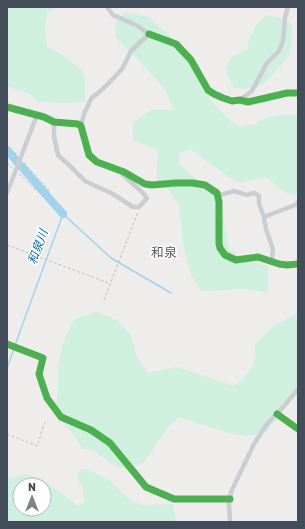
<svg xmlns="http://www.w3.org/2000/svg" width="305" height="529" viewBox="0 0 305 529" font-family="Rubik,'Noto Sans JP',sans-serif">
<rect width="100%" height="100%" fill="#eeedec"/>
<!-- green -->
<path fill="#cfefdf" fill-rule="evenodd" d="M7,7h52l-12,5 -2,17 2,18 17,9 19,15 2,12v19l-19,1 -28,-1 -8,-8 -23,-8z
M125,12l23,5 20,17 20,24 23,43 17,18 12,8 13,-2 10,-6 18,-4h17v80l-3,1 -14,-6 -15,-13 -26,6 -14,-8 -36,-26 -11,4v11l29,26 12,9 9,50 18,12 21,5v26l-25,-3 -42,2 -10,-17 -7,-24 -5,-45 -13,-19 -9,-5v-16l2,-13 -6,-4 -20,-8v-18l18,-12h23l-9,-21 -19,-21 -31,-31 1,-15z
M266,15l14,3 12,6c0,7 0,25 -3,31 -2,4 -7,9 -10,12 -15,19 -21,23 -45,21l-7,-14 -1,-7 6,-10 16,-8 1,-10 7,-14z
M96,312l21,8 13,14 7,23 11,16 29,-6 40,13 15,6 10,-5 11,-16 2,-10v-11l17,-17 26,-14v69l-11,25 -10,11 -11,15 -19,3 -15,-2 -53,-17 -11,10 -24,35 -17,7 -12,-3 -23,-16 -9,-1c-8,-12 -17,-25 -28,-36l3,-21v-25l5,-25 11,-23z
M83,469h4l22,11 22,21 11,4 31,-1 3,18h-169v-43l18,-5 18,5 25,20 11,7 5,-5 -1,-13 -5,-9 -1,-6zM20,485h24v24h-24z"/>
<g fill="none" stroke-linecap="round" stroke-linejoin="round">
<!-- stream -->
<path stroke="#a2d3ee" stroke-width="1.5" d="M15,345l48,-131 48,44 60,35
M7,368l7,-19"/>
<!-- river -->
<path stroke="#a2d3ee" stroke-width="8" d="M7,150l56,64"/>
<!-- path -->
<path stroke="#b6c3c1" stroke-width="1" stroke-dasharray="3 2" stroke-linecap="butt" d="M7,146l10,9
M7,163l5,5
M24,163l27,30
M19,174l25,23
M7,245l104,39
M104,300l34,-88
M7,434l30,12 8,-24"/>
<!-- street -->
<path stroke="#cacdd1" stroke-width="4.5" d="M240,100l12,-9 15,-28 12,-12 4,-10 2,-24 3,-10
M54,122v14l4,19 13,12 14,14 28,13 20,13h6l8,-9 -5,-6 -19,-17
M81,126l3,-12 7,-15 15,-13 16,-17 9,-18 18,-17 -13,-9 -23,-10 -6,-8
M7,193l30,-78
M217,196l17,-5 13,4 7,-2 5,3v8l5,13 2,12 7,20 -1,12
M264,217l31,-12 3,-3
M230,522l-1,-19 2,-11 23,-48 13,-20 18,-19 13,-16"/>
<!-- fast -->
<path stroke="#4caf50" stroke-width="7" d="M149,34l27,10 15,16 17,30 6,4 9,4 9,3 8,-1 8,2 39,-9h11
M7,107l37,10 10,5 24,2 3,2 8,29 8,7 27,10 21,12 7,1 23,-2h18l12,2 12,8 2,9v42l1,4 5,7 11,5 22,-3 21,7 8,1 11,-1
M7,344l36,14 -4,16 8,24 14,19 30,13 19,13 36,44 28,12h56
M277,414l21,15"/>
</g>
<g text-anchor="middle" stroke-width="3" stroke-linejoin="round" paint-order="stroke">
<!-- water labels -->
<g font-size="12" font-style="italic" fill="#0670aa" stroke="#fff">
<text transform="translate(38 247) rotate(-70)" y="4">和泉川</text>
</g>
<!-- quarter labels -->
<g font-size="13" fill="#585b61" stroke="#fff">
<text x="164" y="257">和泉</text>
</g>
</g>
<!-- border -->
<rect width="305" height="529" fill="none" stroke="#434c5a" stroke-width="16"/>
<!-- north arrow -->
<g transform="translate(32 497)"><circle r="19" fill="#ffffff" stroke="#b4b7bd"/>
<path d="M0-3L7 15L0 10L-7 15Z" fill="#7f848d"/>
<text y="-6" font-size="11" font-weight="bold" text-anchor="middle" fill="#434c5a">N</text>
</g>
</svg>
